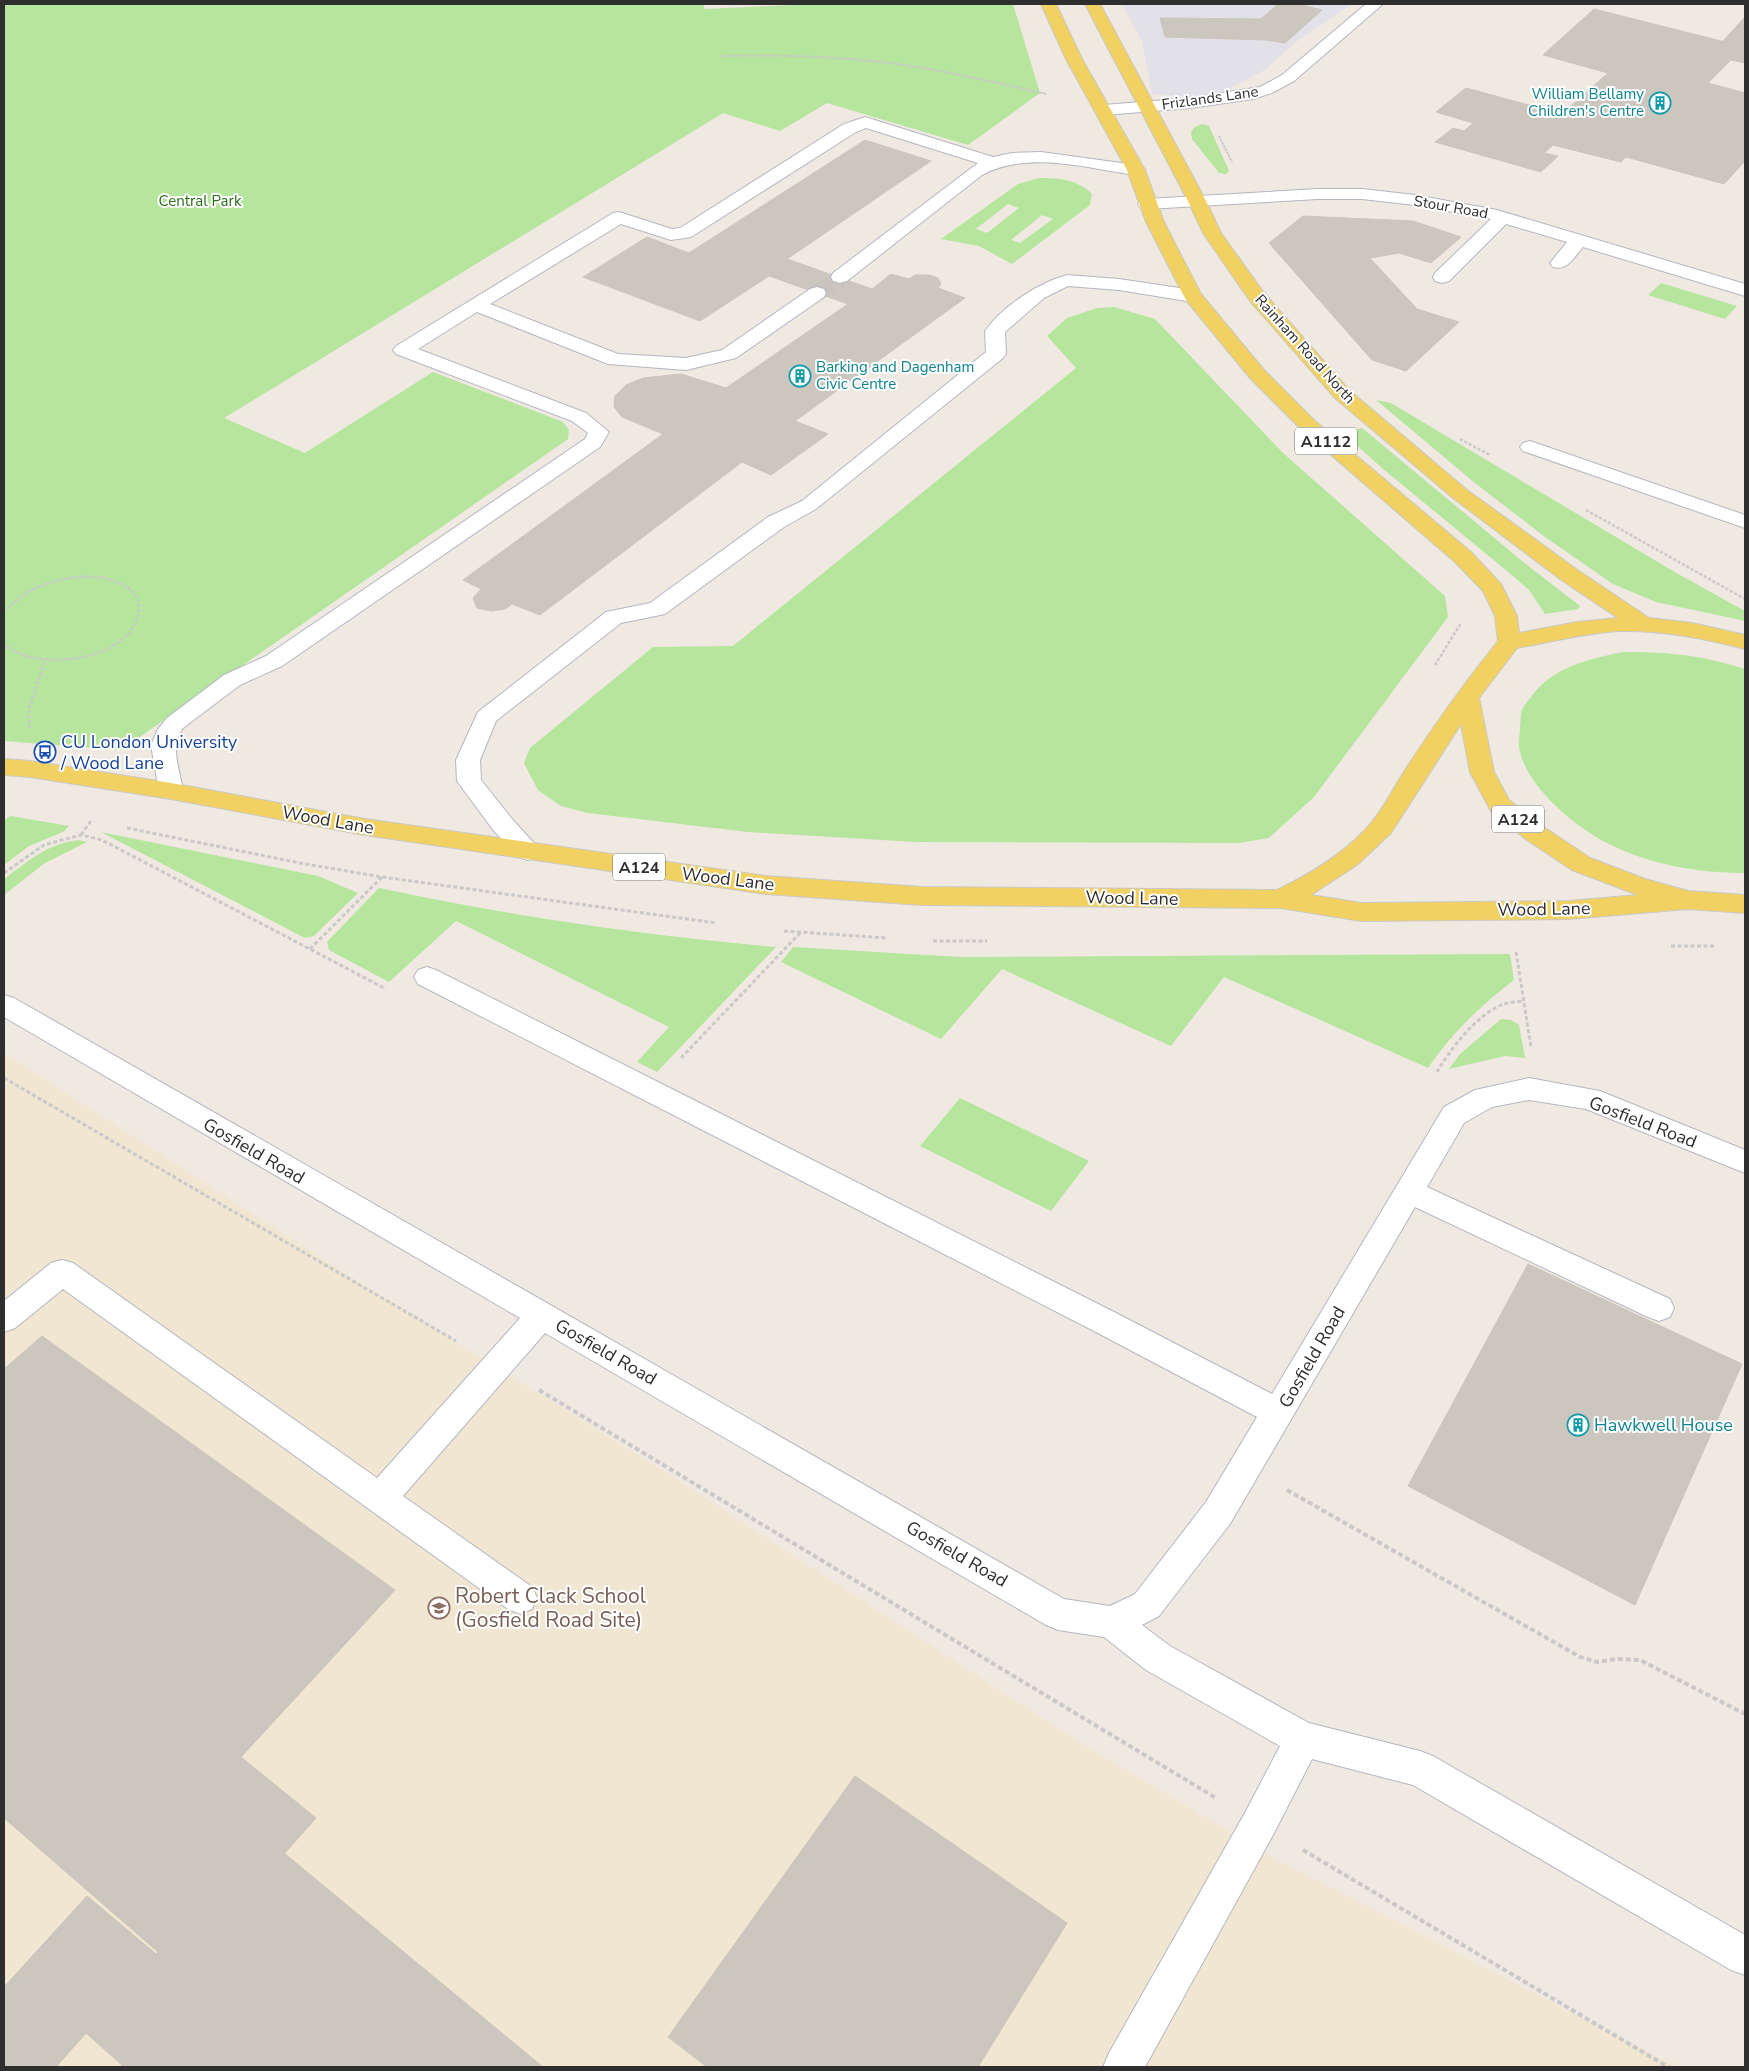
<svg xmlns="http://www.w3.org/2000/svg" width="1749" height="2071" viewBox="0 0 1749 2071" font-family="'Nunito Sans',sans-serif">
<rect width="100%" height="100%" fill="#efe9e1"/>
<!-- industrial -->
<path fill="#e3e1e8" d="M1122,4h230l-56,38 -30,27 -54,29 -60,-4 -10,-53z"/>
<!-- education -->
<path fill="#f0e6d1" d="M4,1053l333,215 330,205 412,269 197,117 401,208h-1673z"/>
<!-- green -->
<path fill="#b6e59e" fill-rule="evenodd" d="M4,4h699l2,5 112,-5h196l27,89 -72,52 -141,-42 -47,28 -57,-18 -499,305 81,35 128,-81 130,50 6,8 -1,9 -447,311 -117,-9z
M1202,124l7,2 20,45 -3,3 -7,-1 -27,-34 -1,-7 4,-5z
M1039,178c20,0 38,1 53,16l-2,11 -78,59 -33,-18 -38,-7 77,-55zM1008,204l11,4 -32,25 -11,-4zM1042,215l11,4 -33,24 -9,-3z
M1661,283l76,23 -12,13 -77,-24z
M1114,307l41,12 128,134 162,143 3,21 -134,180 -45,41 -30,5 -324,-1 -167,-10 -160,-19 -27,-7 -23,-16 -14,-27 6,-15 123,-101 80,-1 343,-278 -29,-32 20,-18 30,-10z
M1376,400l15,3 287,171 67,37v10l-89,-19 -43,-18 -68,-47 -70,-54z
M1362,428l165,137 53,41 -2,3 -33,5 -16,-24 -16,-14 -131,-108 -39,-35z
M1623,652c47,0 77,3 122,17v204c-46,0 -94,-8 -136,-29 -33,-16 -84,-58 -90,-97 -1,-5 1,-13 1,-19 1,-5 0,-13 2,-18 2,-5 6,-9 9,-13 21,-30 58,-38 92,-45z
M11,816l58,10 -6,6 -34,14 -25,19v-45z
M101,832l217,44 40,17 -44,43 -9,2z
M79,840l8,2 -42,21 -41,32v-16c25,-18 42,-35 75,-39z
M379,888c131,28 263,47 397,59l-119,125 -20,-10 32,-35 -213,-106 -67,61 -60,-32 -2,-8z
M793,947l167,10 550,-3 4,26c-33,25 -63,54 -86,88l-204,-91 -53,69 -169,-77 -61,70 -160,-77z
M1501,1019l10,1 8,5 6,33 -20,-2 -56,13 11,-15z
M960,1098l129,63 -38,50 -131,-65z"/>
<!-- building -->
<path fill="#cbc7bf" stroke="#cbc5ba" d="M1278,4h19l25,6 -37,33 -19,-3 -101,-3 -5,-19 101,1z
M1594,9l151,38v16l-14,-3 -23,23 37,10v68l-21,23 -98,-27 -5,5 -68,-17 -9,8 14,3 -17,16 -106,-30 18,-14 11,3 9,-8 -37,-11 30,-24 96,26 46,-41 -65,-18z
M1745,17v30l-22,-6z
M865,140l66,21 -144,98 85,30 19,-15 18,5 6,-4h14l9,3 3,6 -3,4 27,10 -170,123 33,13 -57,41 -29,-13 -202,153 -28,-11 -7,5 -14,2 -14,-3 -4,-10 8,-9 -18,-9 200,-146 -41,-17 -8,-10 1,-11 11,-11 17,-7 38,-4 45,14 122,-84 -79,-28 -69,45 -117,-44 64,-40 42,16z
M1303,216l110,5 48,16 -30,26 -32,-10 -29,5 47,51 42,13 -53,49 -34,-11 -103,-117z
M1528,1264l214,100 -107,241 -227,-119z
M42,1336l353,254 -154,167 75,61 -55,62 -220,-180 -37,36v-367z
M41,1700l220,180 23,-27 259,214h-419l-38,-34 72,-81 -154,-134v-82z
M855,1776l212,147 -89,144h-271l-39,-30z
M87,1896l69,58 -100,113h-52v-80z"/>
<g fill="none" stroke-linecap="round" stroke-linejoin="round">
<!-- minor-tunnel -->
<path stroke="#c8c4bd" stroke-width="17" stroke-dasharray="17 9" stroke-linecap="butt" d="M817,293l23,-16"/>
<!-- minor casing -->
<g stroke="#b4b7c1" stroke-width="2">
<path id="minor" d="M1366,4h17l-89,77 -22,12 -19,6 -63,9 -86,7 -6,-2 -2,-3 2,-3 6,-2 86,-7 70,-11 22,-12z
M865,117l128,40 19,-4 29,-1 95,13 6,1 3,4 -3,4 -6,1c-50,-7 -107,-25 -154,0l-135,106 -7,2 -7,-2 -2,-4 2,-4 145,-110 -112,-35 -10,4 -165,105 -20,3 -50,-16 -131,80 128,50 68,4 36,-8 88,-61 7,-2 7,2 2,4 -2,4 -88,61 -50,12 -78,-6 -131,-52 -59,37 168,64 23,19 -9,15 -318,219 -42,19 -57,43c-14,18 -3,42 0,63l-3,6 -9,2 -9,-2 -3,-6 -8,-46 7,-16 9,-11 57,-43 42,-19 319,-217 3,-6 -16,-12 -176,-67 -3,-4 3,-4 217,-133 6,-1 53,17 8,-1 164,-104z
M1318,189h44l53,6 82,15 248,74v12l-162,-49c-9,10 -15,24 -30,20l-3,-4 17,-21 -61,-18 -57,57 -7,2 -7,-2 -2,-4 2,-4 56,-54 -76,-14 -53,-6h-44l-171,10 -6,-1 -3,-4 3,-4 6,-1z
M1067,275l52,4 74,11 7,2 2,4 -2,4 -7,2 -74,-12 -51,-4 -24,12 -39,34 1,22 -3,4 -187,151 -32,18 -119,87 -44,9 -125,98 -16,39 1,20 31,39 29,32 -4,6 -9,3 -9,-3 -25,-26 -37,-50 -1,-21 22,-48 128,-100 44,-9 118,-86 34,-16 184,-149 -1,-21c18,-25 53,-48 82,-56z
M1530,441l215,74v13l-222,-77 -3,-4 3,-4z
M427,967l9,3 680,343 156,81 172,-287 31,-17 54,-12 71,13 145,59v23l-159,-64 -57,-9 -37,7 -28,16 -37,64 243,112 4,9 -4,9 -11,4 -11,-4 -233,-110 -185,317 -71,92 -17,9 28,21 139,77 111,28 13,5 312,179v40l-14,-5 -318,-185 -101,-26 -40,78 -127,230h-42l6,-14 137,-242 34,-65 -134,-76 -42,-33 -46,-7 -12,-5 -501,-292 -142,163 129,91 5,11 -5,11 -12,5 -12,-5 -445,-320 -48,39 -11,4v-31l47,-38 11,-3 11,3 304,215 143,-160 -516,-301v-22l10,3 1050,601 46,7 25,-12 71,-92 51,-85 -163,-86 -676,-347 -4,-7 4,-7z"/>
</g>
<!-- major casing -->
<g stroke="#c9c9c9" stroke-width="2">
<path id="major" d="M1041,4h15l26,55 63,111 19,52 37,72 63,76 51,51 156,131 30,32 16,32 2,17 58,-11 41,-4 -58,-39 -107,-81 -118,-100 -85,-97 -47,-68 -15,-32 -103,-197h15l106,197 15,32 43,60 85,97 118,100 109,79 73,49 43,5 53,12v14c-41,-11 -83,-19 -126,-18 -34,2 -68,11 -102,17l-38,50 15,74 15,28 36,28 45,30 55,21 43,12 57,4v18l-57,-4 -119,10 -208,2 -80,-13 -359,-3 -156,-11 -401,-59 -194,-36 -141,-22 -26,-2v-16l26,2 141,22 194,36 401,57 156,11 355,3c31,-15 61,-33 85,-57 20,-20 31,-45 47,-69 28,-43 57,-83 89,-123l-3,-25 -12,-25 -28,-29 -154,-133 -51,-51 -64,-78 -40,-78 -19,-52 -61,-111zM1461,724l9,48 21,39 36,29 45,30 66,25 -69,6 -208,2 -50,-8 46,-30 34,-32z"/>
</g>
<!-- path-far3 -->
<path stroke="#c9c9c9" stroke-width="2" stroke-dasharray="2.5 1" stroke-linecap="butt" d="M721,56c59,-1 118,0 176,8 50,7 100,19 150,30
M1219,136l13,26"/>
<!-- path-far2 -->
<path stroke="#c9c9c9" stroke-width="2.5" stroke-dasharray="3 2" stroke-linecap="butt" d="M1460,439l30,16
M1586,510l159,89
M4,611c10,-9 21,-19 34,-24 27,-11 66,-17 91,2 6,4 10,11 10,19 -3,53 -102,66 -135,36
M1435,665l26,-42
M29,728v-19l16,-49"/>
<!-- path-far1 -->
<path stroke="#c9c9c9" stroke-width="3" stroke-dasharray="4 2.5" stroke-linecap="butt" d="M127,828l173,35 82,14 334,46
M81,835l10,-14
M4,873l40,-28 37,-10 21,5 284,149
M784,931l103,7
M933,941h54
M1671,946h44
M310,949l72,-72
M1516,952l15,95
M681,1058l119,-125
M1437,1072c15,-25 37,-54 64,-67 7,-3 16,-3 23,-4
M4,1078l452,263"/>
<!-- path -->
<path stroke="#c9c9c9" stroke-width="4" stroke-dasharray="5 3" stroke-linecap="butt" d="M539,1390l677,408
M1287,1490l293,167 17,5 20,-3 23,1 105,54
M1303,1850l365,217"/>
<!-- minor -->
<use href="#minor" fill="#fff" fill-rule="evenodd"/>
<!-- major -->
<use href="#major" fill="#f2d163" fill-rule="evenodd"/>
</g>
<!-- icons -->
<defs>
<g id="building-ring" transform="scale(1.125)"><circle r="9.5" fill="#fff" stroke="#0f9aa8" stroke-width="1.5"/><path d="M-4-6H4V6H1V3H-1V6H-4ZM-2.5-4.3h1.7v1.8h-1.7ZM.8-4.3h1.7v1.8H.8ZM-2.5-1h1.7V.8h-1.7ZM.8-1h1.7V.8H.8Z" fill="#0f9aa8"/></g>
<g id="bus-ring" transform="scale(1.125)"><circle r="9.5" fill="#fff" stroke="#1a4fb4" stroke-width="1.5"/><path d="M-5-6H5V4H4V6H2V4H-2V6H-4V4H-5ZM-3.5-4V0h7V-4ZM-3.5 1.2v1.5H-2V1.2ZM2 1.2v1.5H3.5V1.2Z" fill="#1a4fb4"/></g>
<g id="school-ring" transform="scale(1.125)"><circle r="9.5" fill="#fff" stroke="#8d6e63" stroke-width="1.5"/><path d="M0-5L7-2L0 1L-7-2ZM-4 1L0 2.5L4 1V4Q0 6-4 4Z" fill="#8d6e63"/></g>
</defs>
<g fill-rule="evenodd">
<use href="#building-ring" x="1660" y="103"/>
<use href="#building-ring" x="800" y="376"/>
<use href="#bus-ring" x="45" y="752"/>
<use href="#building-ring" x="1578" y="1425"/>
<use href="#school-ring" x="439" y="1608"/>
</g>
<g text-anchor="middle" stroke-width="4" stroke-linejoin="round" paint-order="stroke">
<!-- far-culture labels -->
<g font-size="15" fill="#0d838f" stroke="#fff" text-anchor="end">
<text x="1644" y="99">William Bellamy<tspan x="1644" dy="17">Children's Centre</tspan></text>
<text x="816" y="372" text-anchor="start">Barking and Dagenham<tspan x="816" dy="17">Civic Centre</tspan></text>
</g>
<!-- far-street labels -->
<g font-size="15" fill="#2e2e2e" stroke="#fff">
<text transform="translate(1210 98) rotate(-8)" y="5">Frizlands Lane</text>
<text transform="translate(1451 207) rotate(10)" y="5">Stour Road</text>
<text transform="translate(1305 349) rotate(48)" y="5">Rainham Road North</text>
</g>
<!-- far-park labels -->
<g font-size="15" fill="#2c6e1b" stroke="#fff">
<text x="200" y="206">Central Park</text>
</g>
<!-- shield labels -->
<g fill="#fff" stroke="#6d6d6d" stroke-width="1">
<rect x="1295" y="427.5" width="62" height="27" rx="4"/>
<rect x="1492" y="805.5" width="52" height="27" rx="4"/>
<rect x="613" y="853.5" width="52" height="27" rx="4"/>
</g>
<g font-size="16" font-weight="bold" fill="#2e2e2e">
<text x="1326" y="447">A1112</text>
<text x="1518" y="825">A124</text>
<text x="639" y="873">A124</text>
</g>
<!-- transit labels -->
<g font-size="18" fill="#164399" stroke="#fff" text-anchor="start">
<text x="61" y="748">CU London University<tspan x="61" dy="21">/ Wood Lane</tspan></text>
</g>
<!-- street labels -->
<g font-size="18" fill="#2e2e2e" stroke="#fff">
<text transform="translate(328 820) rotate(10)" y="6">Wood Lane</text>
<text transform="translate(728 879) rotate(7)" y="6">Wood Lane</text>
<text transform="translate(1132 898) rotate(1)" y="6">Wood Lane</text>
<text transform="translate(1544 909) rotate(-1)" y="6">Wood Lane</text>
<text transform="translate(1643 1122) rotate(21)" y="6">Gosfield Road</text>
<text transform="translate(254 1151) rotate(30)" y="6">Gosfield Road</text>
<text transform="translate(606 1352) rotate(30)" y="6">Gosfield Road</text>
<text transform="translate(1312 1357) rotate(-60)" y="6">Gosfield Road</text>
<text transform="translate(957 1554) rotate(30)" y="6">Gosfield Road</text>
</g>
<!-- culture labels -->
<g font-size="18" fill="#0d838f" stroke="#fff" text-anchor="start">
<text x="1594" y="1431">Hawkwell House</text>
</g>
<!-- near-education labels -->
<g font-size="21" fill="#785e54" stroke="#fff" text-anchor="start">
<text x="455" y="1603">Robert Clack School<tspan x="455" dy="24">(Gosfield Road Site)</tspan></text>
</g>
</g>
<!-- border -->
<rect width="1749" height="2071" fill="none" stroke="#2e2e2e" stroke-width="10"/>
</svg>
